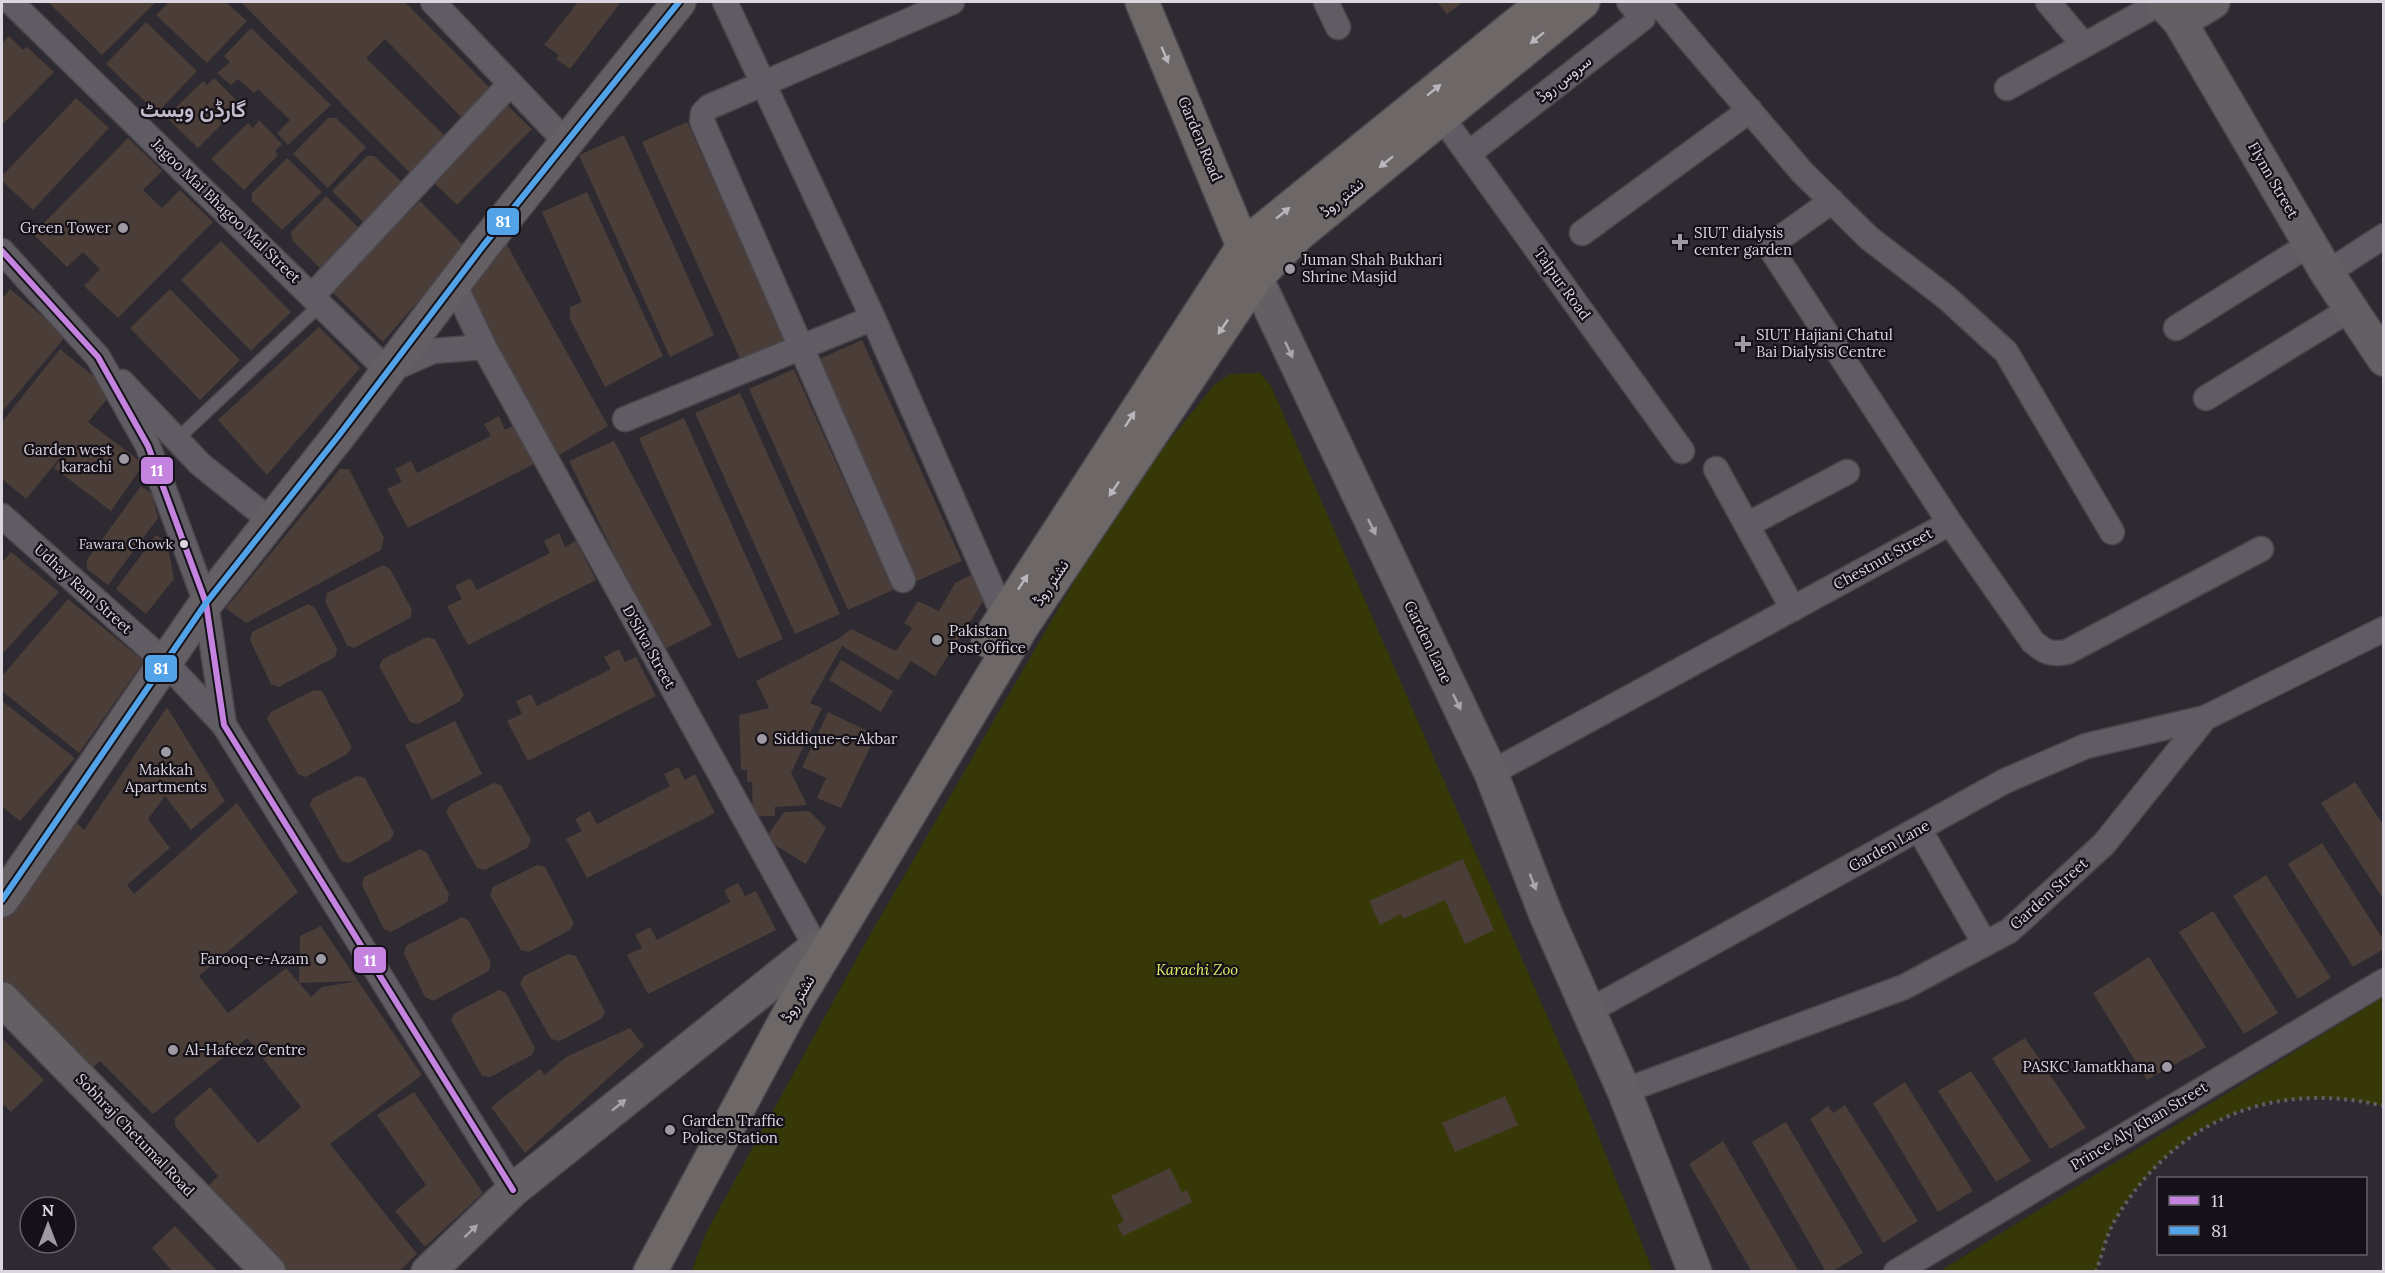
<svg xmlns="http://www.w3.org/2000/svg" width="2385" height="1273" viewBox="0 0 2385 1273" font-family="Lora,Vazirmatn,serif">
<rect width="100%" height="100%" fill="#2e2a32"/>
<!-- green -->
<path fill="#363807" d="M1260,373l11,13 309,705 73,180 -962,1 15,-39 157,-286 224,-388 69,-102 58,-72 16,-11z
M2383,997v109c-112,-27 -209,15 -268,114 -9,15 -13,35 -19,51h-156z"/>
<!-- building -->
<path fill="#4b3d37" d="M48,2h108l-54,53z
M169,2h57l21,19 -40,42 -51,-48z
M241,2h164l86,87 -28,30 -78,-80 -19,19 80,79 -36,36z
M578,2h43l-51,67 -14,-10 3,-4 -15,-10z
M1437,2h26l-16,12z
M146,22l51,49 -40,42 -51,-49z
M251,28l80,77 -43,40 -11,-12 13,-13 -32,-31 -4,4 -16,-14 -7,6 -14,-12 13,-11 -6,-6z
M9,36l14,14 4,-3 27,25 -52,53v-82z
M214,78l23,23 -7,8 3,4 -35,35 -32,-31 37,-36 4,4z
M76,98l33,30 -76,82 -31,-29v-5z
M505,103l27,26 -75,76 -27,-26z
M328,118h8l30,29 -38,41 -35,-34z
M259,120l23,24 -7,7 3,4 -34,35 -33,-31 37,-36 5,5z
M687,122l100,221 -45,20 -100,-221z
M624,135l90,200 -44,22 -91,-202z
M128,138l34,33 -19,19 19,18 18,-18 33,32 -95,96 -34,-32 16,-17 -17,-17 -16,15 -34,-33z
M367,156h7l31,29 -38,41 -35,-35z
M287,158l35,34 -40,38 -30,-29v-8z
M587,192l76,164 -58,31 -35,-68v-12l12,-5 -40,-90z
M326,196l35,34 -40,39 -29,-29 -1,-8z
M420,201l45,46 -82,95 -53,-52z
M221,241l70,71 -40,39 -70,-71z
M506,243l102,183 -52,31 -89,-168z
M10,289l56,47 -64,76v-113z
M170,289l70,71 -40,40 -70,-72z
M319,327l41,41 -93,107 -49,-55z
M862,340l100,221 -45,20 -100,-221z
M60,349l53,43 -25,30 56,42 -33,47 -57,-43 14,-20 -42,51 -24,-20v-57z
M794,369l99,221 -45,20 -99,-221z
M740,393l100,221 -45,20 -100,-221z
M499,416l6,14 11,-6 20,39 -128,65 -21,-39 15,-7 -7,-13 16,-8 6,12 74,-37 -7,-12z
M684,418l99,221 -45,20 -99,-221z
M614,441l98,184 -51,26 -92,-190z
M340,469h9l35,69 -3,12 -135,73 -20,-15z
M141,486l11,8 6,24 -50,67 -21,-16v-9z
M559,533l6,14 11,-6 20,39 -128,65 -21,-39 15,-7 -7,-13 15,-8 7,12 73,-37 -6,-12z
M156,535l11,7 7,37 -28,35 -30,-25z
M11,552l48,40 -57,62v-92z
M383,565l7,4 22,41 -2,8 -56,30 -7,-3 -22,-44 2,-8z
M975,573l11,24 -51,79 -24,-15 -13,19 -56,-34 -32,57 12,5 -31,65 16,32 -32,2v9h-22l-1,-34h-5v-12h-6l-2,-55 30,-7 -13,-27 82,-42 13,-10 45,22 16,-23 -8,-5 14,-22 21,10 16,-28z
M68,599l76,62 -65,92 -77,-62v-15z
M308,604l7,4 22,41 -2,8 -56,30 -8,-3 -21,-44 2,-8z
M427,637l8,2 29,56 -4,6 -42,23 -8,-2 -31,-56 4,-7z
M619,649l6,13 11,-5 20,39 -128,65 -21,-40 15,-7 -6,-13 15,-7 6,12 74,-37 -7,-12z
M841,660l52,31 -12,21 -52,-32z
M314,690l8,1 30,56 -5,7 -41,23 -8,-3 -31,-55 4,-7z
M2,701l73,57 -55,63 -18,-14z
M167,707l58,94 -34,29 -26,-34 -17,23 22,29 -43,37 7,9 103,-91 61,89 -99,84 29,37 58,-45 13,15 1,-47 21,-10 37,55 -59,2 12,14 11,-10 36,-6 64,94 -92,69 87,110 -19,18h-113l-77,-79 1,-8 9,-9 -43,-50v-8l35,-31 48,56 43,-36 -54,-69 -94,76 -53,-53 -13,12 -85,-90v-64l74,-97 8,8z
M828,712l48,23 -35,73 -24,-10 9,-20 -24,-11z
M455,721l27,53 -50,26 -27,-55z
M678,767l7,13 10,-6 20,39 -128,65 -21,-39 16,-8 -7,-12 15,-8 7,13 73,-38 -6,-12z
M357,776l8,2 29,55 -4,7 -41,23 -8,-2 -31,-56 3,-7z
M2355,782l29,44v74l-63,-97z
M493,783l8,2 30,55 -4,8 -42,22 -8,-2 -31,-56 4,-7z
M809,811l17,17 -20,36 -41,-25 19,-27z
M2322,843l62,98v8l-31,18 -65,-103z
M420,849l7,4 22,41 -2,8 -56,30 -7,-3 -22,-44 2,-8z
M1463,859l31,71 -29,14 -20,-44 -42,19 -2,-5 -21,11 -11,-24z
M537,865l8,2 29,56 -4,7 -41,22 -8,-2 -31,-55 3,-8z
M2266,875l65,103 -33,21 -65,-103z
M738,883l7,13 11,-5 20,39 -128,64 -21,-39 15,-7 -7,-13 15,-8 7,13 73,-38 -6,-12z
M2213,911l65,102 -34,21 -65,-102z
M462,917l7,4 22,41 -2,9 -56,30 -8,-4 -21,-43 2,-8z
M568,954l8,2 29,56 -4,7 -41,22 -9,-2 -31,-55 4,-8z
M2149,957l57,90 -59,33 -54,-87z
M499,990l7,3 29,55 -3,7 -42,22 -8,-1 -31,-56 4,-7z
M630,1028l14,18 -119,107 -34,-46 49,-38 5,6 21,-18z
M2,1038l42,42 -33,32 -9,-9z
M2025,1038l61,90 -36,21 -58,-91z
M1971,1071l60,90 -35,21 -58,-91z
M1905,1082l68,109 -35,21 -65,-109z
M414,1092l69,101 -58,54 -30,-36 31,-26 -49,-70z
M1505,1096l13,29 -63,27 -13,-29z
M1845,1105l73,116 -35,22 -73,-124 18,-13 5,7z
M1786,1122l77,131 -32,19h-5l-74,-130z
M1723,1141l76,131h-47l-63,-108z
M1170,1168l12,25 5,-3 5,12 -69,34 -6,-11 7,-4 -13,-25z
M175,1226l43,46h-45l-21,-24z"/>
<g fill="none" stroke-linecap="round" stroke-linejoin="round">
<!-- lane casing -->
<g stroke="#4a464d" stroke-width="15">
<path id="lane" d="M176,440l144,-135"/>
</g>
<!-- street casing -->
<g stroke="#4a464d" stroke-width="27">
<path id="street" d="M11,2l377,369 45,-20 51,-4
M433,2l133,140
M725,2l148,316 130,296 13,7
M1326,2l12,25
M1657,2l145,170 67,66 78,60 59,54 106,180
M2048,2l36,43
M2007,88l155,-86
M1441,116l241,335
M1468,154l175,-136 -14,-16
M1582,233l168,-123
M2,251l96,106 50,89 58,157 18,122 289,465
M2327,273l57,-37
M454,284l30,63 332,600
M313,295l197,-211
M2176,328l134,-84
M122,382l78,82 71,57
M2206,398l143,-88
M625,419l248,-101
M1716,469l77,140
M2,516l163,146 59,63
M1950,523l83,119c12,10 18,13 34,10l194,-103
M1747,525l100,-53
M903,580l-201,-459 1,-8 6,-6 243,-105
M1491,773l459,-250 -181,-277 63,-45
M1919,829l66,115
M1587,1012l418,-231 81,-35 119,-28
M1624,1091l280,-104 105,-56 95,-87 101,-126 179,-89
M1896,1272l488,-291"/>
</g>
<!-- secondary casing -->
<g stroke="#4a464d" stroke-width="36">
<path id="secondary" d="M2162,2l18,20 147,251 57,86
M2180,22l33,-20
M1256,278l235,495 55,142 78,176 71,181
M2,900l204,-297 134,-169 143,-188 196,-244
M2,999l267,273
M428,1272l85,-82 303,-243"/>
</g>
<!-- primary casing -->
<g stroke="#4a464d" stroke-width="36">
<path id="primary" d="M1142,2l109,263
M988,641l256,-396 300,-243
M650,1272l141,-262 232,-385 233,-347 43,-44 284,-232"/>
</g>
<!-- path -->
<path stroke="#605d63" stroke-width="4" stroke-dasharray="3 4.5" stroke-linecap="butt" d="M2096,1272c6,-17 10,-37 19,-52 59,-99 156,-141 269,-114"/>
<!-- lane -->
<use href="#lane" stroke="#605c63" stroke-width="12"/>
<!-- street -->
<use href="#street" stroke="#605c63" stroke-width="24"/>
<!-- secondary -->
<use href="#secondary" stroke="#635f62" stroke-width="33"/>
<!-- primary -->
<use href="#primary" stroke="#6e6767" stroke-width="33"/>
<!-- bus-1 casing -->
<g stroke="#151118" stroke-width="10">
<path id="bus-1" d="M2,251l96,106 50,89 58,157 18,122 289,465"/>
</g>
<!-- bus-2 casing -->
<g stroke="#151118" stroke-width="10">
<path id="bus-2" d="M2,900l204,-297 134,-169 143,-188 196,-244"/>
</g>
<!-- bus-1 -->
<use href="#bus-1" stroke="#c483df" stroke-width="6"/>
<!-- bus-2 -->
<use href="#bus-2" stroke="#53a3e8" stroke-width="6"/>
</g>
<!-- one-way arrows -->
<defs><path id="oneway-solid" d="M-6-.8H1V-3.2L6.5 0L1 3.2V.8H-6Z" transform="scale(1.5)"/></defs>
<g fill="#bab5bc">
<use href="#oneway-solid" transform="translate(1537 38) rotate(141)"/>
<use href="#oneway-solid" transform="translate(1165 55) rotate(67)"/>
<use href="#oneway-solid" transform="translate(1434 90) rotate(-39)"/>
<use href="#oneway-solid" transform="translate(1386 162) rotate(141)"/>
<use href="#oneway-solid" transform="translate(1283 213) rotate(-39)"/>
<use href="#oneway-solid" transform="translate(1223 327) rotate(124)"/>
<use href="#oneway-solid" transform="translate(1130 419) rotate(-57)"/>
<use href="#oneway-solid" transform="translate(1114 489) rotate(124)"/>
<use href="#oneway-solid" transform="translate(1023 582) rotate(-57)"/>
</g>
<g fill="#aba6ae">
<use href="#oneway-solid" transform="translate(1289 350) rotate(65)"/>
<use href="#oneway-solid" transform="translate(1372 527) rotate(64)"/>
<use href="#oneway-solid" transform="translate(1457 702) rotate(64)"/>
<use href="#oneway-solid" transform="translate(1533 882) rotate(69)"/>
<use href="#oneway-solid" transform="translate(619 1105) rotate(-39)"/>
<use href="#oneway-solid" transform="translate(471 1231) rotate(-44)"/>
</g>
<!-- markers -->
<g fill="#9e9aa3" stroke="#151118" stroke-width="2">
<circle cx="123" cy="228" r="6"/>
<path d="M1677 233h6v6h6v6h-6v6h-6v-6h-6v-6h6z"/>
<circle cx="1290" cy="269" r="6"/>
<path d="M1740 335h6v6h6v6h-6v6h-6v-6h-6v-6h6z"/>
<circle cx="124" cy="459" r="6"/>
<circle cx="937" cy="640" r="6"/>
<circle cx="762" cy="739" r="6"/>
<circle cx="166" cy="752" r="6"/>
<circle cx="321" cy="959" r="6"/>
<circle cx="173" cy="1050" r="6"/>
<circle cx="2167" cy="1067" r="6"/>
<circle cx="670" cy="1130" r="6"/>
</g>
<circle fill="#dbd6e0" stroke="#151118" stroke-width="2" cx="184" cy="544" r="5"/>
<g text-anchor="middle" stroke-width="4.5" stroke-linejoin="round" paint-order="stroke">
<!-- bus labels -->
<g font-size="14" fill="#dbd6e0" stroke="#151118" text-anchor="end">
<text x="173" y="549">Fawara Chowk</text>
</g>
<!-- street labels -->
<g font-size="15" fill="#dbd6e0" stroke="#151118">
<text transform="translate(1564 79) rotate(-38)" y="5">سروس روڈ</text>
<text transform="translate(1200 139) rotate(67)" y="5">Garden Road</text>
<text transform="translate(2273 180) rotate(60)" y="5">Flynn Street</text>
<text transform="translate(1342 198) rotate(-39)" y="5">نشتر روڈ</text>
<text transform="translate(226 211) rotate(44)" y="5">Jagoo Mai Bhagoo Mal Street</text>
<text transform="translate(1562 284) rotate(54)" y="5">Talpur Road</text>
<text transform="translate(1883 559) rotate(-29)" y="5">Chestnut Street</text>
<text transform="translate(1051 583) rotate(-56)" y="5">نشتر روڈ</text>
<text transform="translate(83 589) rotate(42)" y="5">Udhay Ram Street</text>
<text transform="translate(1428 642) rotate(64)" y="5">Garden Lane</text>
<text transform="translate(649 647) rotate(61)" y="5">D'Silva Street</text>
<text transform="translate(1889 846) rotate(-29)" y="5">Garden Lane</text>
<text transform="translate(2049 894) rotate(-42)" y="5">Garden Street</text>
<text transform="translate(798 999) rotate(-60)" y="5">نشتر روڈ</text>
<text transform="translate(2139 1126) rotate(-31)" y="5">Prince Aly Khan Street</text>
<text transform="translate(135 1135) rotate(46)" y="5">Sobhraj Chetumal Road</text>
</g>
<!-- poi labels -->
<g font-size="15" fill="#dbd6e0" stroke="#151118" text-anchor="start">
<text x="111" y="233" text-anchor="end">Green Tower</text>
<text x="1694" y="238">SIUT dialysis<tspan x="1694" dy="17">center garden</tspan></text>
<text x="1302" y="265">Juman Shah Bukhari<tspan x="1302" dy="17">Shrine Masjid</tspan></text>
<text x="1756" y="340">SIUT Hajiani Chatul<tspan x="1756" dy="17">Bai Dialysis Centre</tspan></text>
<text x="112" y="455" text-anchor="end">Garden west<tspan x="112" dy="17">karachi</tspan></text>
<text x="949" y="636">Pakistan<tspan x="949" dy="17">Post Office</tspan></text>
<text x="774" y="744">Siddique-e-Akbar</text>
<text x="166" y="775" text-anchor="middle">Makkah<tspan x="166" dy="17">Apartments</tspan></text>
<text x="309" y="964" text-anchor="end">Farooq-e-Azam</text>
<text x="185" y="1055">Al-Hafeez Centre</text>
<text x="2155" y="1072" text-anchor="end">PASKC Jamatkhana</text>
<text x="682" y="1126">Garden Traffic<tspan x="682" dy="17">Police Station</tspan></text>
</g>
<!-- park labels -->
<g font-size="15" font-style="italic" fill="#e3ed65" stroke="#151118">
<text x="1197" y="975">Karachi Zoo</text>
</g>
<!-- district labels -->
<g font-size="21" font-weight="bold" fill="#c3bacc" stroke="#151118">
<text x="193" y="117">گارڈن ویسٹ</text>
</g>
</g>
<g stroke="#151118" stroke-width="2">
<rect x="486" y="207" width="34" height="29" rx="6" fill="#53a3e8"/>
<rect x="140" y="456" width="34" height="29" rx="6" fill="#c483df"/>
<rect x="144" y="654" width="34" height="29" rx="6" fill="#53a3e8"/>
<rect x="353" y="946" width="34" height="28" rx="6" fill="#c483df"/>
</g>
<g font-size="16" text-anchor="middle" font-weight="bold" fill="#fff">
<text x="503" y="227">81</text>
<text x="157" y="476">11</text>
<text x="161" y="674">81</text>
<text x="370" y="966">11</text>
</g>
<!-- border -->
<rect width="2385" height="1273" fill="none" stroke="#dbd6e0" stroke-width="6"/>
<!-- legend -->
<rect x="2157" y="1177" width="210" height="78" fill="#151118" stroke="#646068" stroke-width="1.5"/>
<rect x="2169" y="1196" width="30" height="9" fill="#c483df" stroke="#646068" stroke-width="1.5"/>
<text x="2211" y="1207" font-size="18" fill="#dbd6e0">11</text>
<rect x="2169" y="1226" width="30" height="9" fill="#53a3e8" stroke="#646068" stroke-width="1.5"/>
<text x="2211" y="1237" font-size="18" fill="#dbd6e0">81</text>
<!-- north arrow -->
<g transform="translate(48 1225)"><circle r="28" fill="#151118" stroke="#646068" stroke-width="1.5"/>
<path d="M0-4.5L10 22L0 15L-10 22Z" fill="#9e9aa3"/>
<text y="-9" font-size="16" font-weight="bold" text-anchor="middle" fill="#dbd6e0">N</text>
</g>
</svg>
